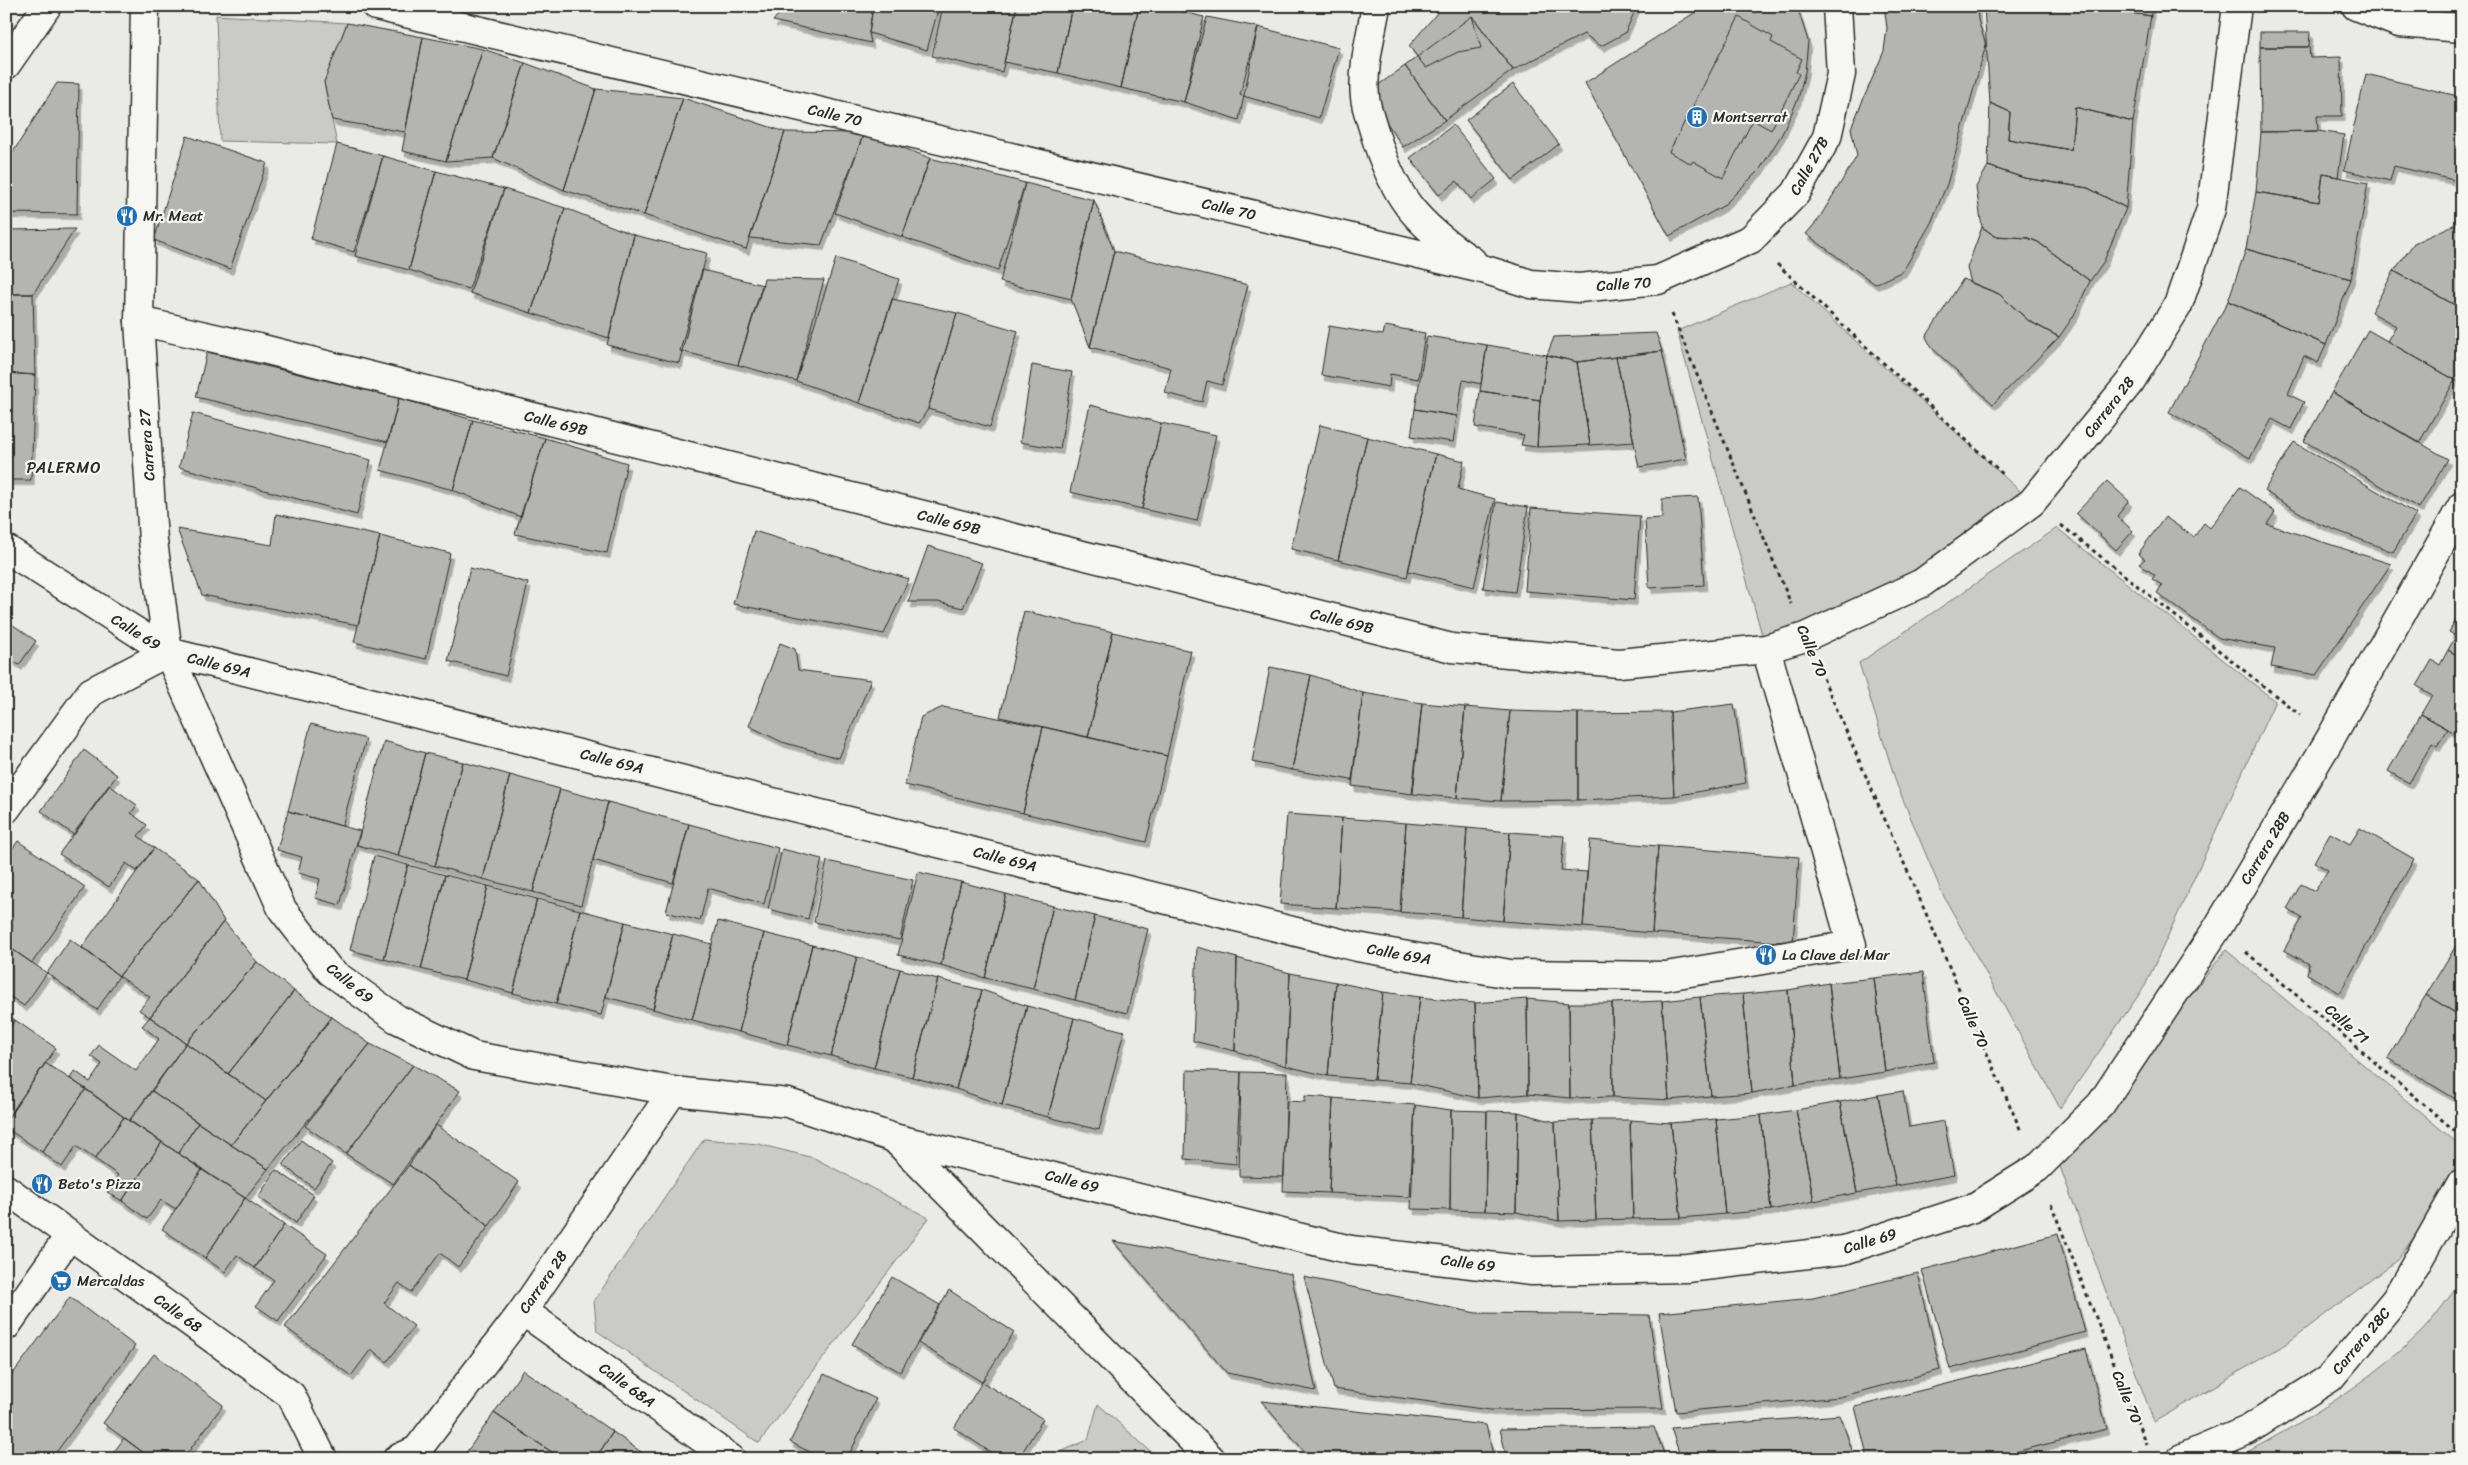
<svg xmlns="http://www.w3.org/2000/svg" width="2468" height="1465" viewBox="0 0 2468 1465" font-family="Sriracha,sans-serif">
<defs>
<filter id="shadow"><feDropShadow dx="3" dy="5.5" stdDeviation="0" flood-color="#0004"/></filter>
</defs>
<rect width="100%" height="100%" fill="#eaeae6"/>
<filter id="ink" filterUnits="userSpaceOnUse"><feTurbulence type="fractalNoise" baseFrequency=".02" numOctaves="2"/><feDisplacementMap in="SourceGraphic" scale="10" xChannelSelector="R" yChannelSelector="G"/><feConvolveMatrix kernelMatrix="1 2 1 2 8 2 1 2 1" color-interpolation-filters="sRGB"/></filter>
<g filter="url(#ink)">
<!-- green -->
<path fill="#cacac7" stroke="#7a7a79" d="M216,15l131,8 -23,59 13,62 -117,-3z
M1791,282l241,220 -126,80 -140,67 -89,-318z
M2057,528l218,173 -130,285 -85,122 -118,-215 -45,-108 -38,-122z
M2226,950l236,197v26l-65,87 -111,84 -132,78 -95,-258z
M704,1139l54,5 56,14 115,60 -170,225 -162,-112 -3,-30z
M2462,1281v178h-228c66,-35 133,-74 187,-127 15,-15 27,-35 41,-51z
M1098,1404l61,55h-115l44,-19z"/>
<!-- building -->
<path fill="#b4b4b1" stroke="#2b2b2b" filter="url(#shadow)" d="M768,6h105l-4,27 2,10 -98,-22 10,-12z
M873,6h66l-12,44 -58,-17z
M943,6h74l-15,66 -70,-16z
M1017,6h55l-14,67 -54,-11z
M1072,6h67l-18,82 -63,-15z
M1139,6h21l44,11 -20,85 -63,-14z
M1443,6h194l-12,27 -24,13 -17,-12 -71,36 -41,-54 9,32 -23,4 -32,16 -17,-22z
M1705,6h92l11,35 -3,31 -7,27 -16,35 -22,35 -37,37 -54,30 -84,-153z
M1884,6h93l1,14 8,25 -39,139 -16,39 -28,48 -28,13 -69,-50 12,-14 39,-64 -6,-28 33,-77 3,-23z
M1984,6h98l69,10 -18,106 -58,-15 -4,43 -63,-11 2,-27 -20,-9z
M2082,6h69v10z
M1472,16l41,54 -68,50 -40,-54z
M1207,17l51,10 -19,93 -55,-18z
M1739,17l34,20 -2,5 31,17 -6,13 3,2 -28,56 -18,-10 -30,58 -30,-17 -2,3 -22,-12z
M347,23l76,14 -18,95 -73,-12 -8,-38z
M1258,27l81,21 -20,70 -79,-23z
M2260,32h50l-1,15h-49z
M423,37l60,12 -37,112 -44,-10z
M2260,47h49l1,11 31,-1 1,59h-25l1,15 -57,1z
M483,49l42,14 -32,95 -47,3z
M525,63l71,26 -32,101 -71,-32z
M1405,66l40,54 -42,27 -36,-54z
M2366,74l96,23v85l-68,-16 -4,15 -46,-11z
M57,83l22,1 -2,130 -71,-1v-50z
M1513,84l46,60 -46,36 -47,-60z
M596,89l87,9 -39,117 -80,-25z
M683,98l102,34 -39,117 -102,-34z
M1990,103l20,9 -2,27 63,11 4,-43 58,15 -7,86 -38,-20 -64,-10 -36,-12z
M1453,125l43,54 -25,20 -14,-18 -18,14 -29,-37z
M2318,131l26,4 -6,42 -15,-3 -4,28 -63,-10 5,-60z
M785,132l79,1 -43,112 -71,-7z
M864,133l66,25 -28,79 -67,-24z
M187,136l80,27 -37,106 -76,-29z
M337,144l46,12 -29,96 -43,-13z
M383,156l53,15 -27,99 -54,-14z
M930,158l95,25 -27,88 -96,-34z
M1988,166l36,12 64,10 38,20 -22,53 -14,20 -52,-39 -10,-4 -33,-2 -13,-9 -6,-40z
M436,171l68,18 -35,100 -60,-19z
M2323,174l45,9 -17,96 -105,-30 10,-57 63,10z
M1025,183l69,17 -23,99 -71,-17z
M504,189l61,19 -34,105 -61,-20z
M1094,200l20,51 -24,96 -19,-48z
M565,208l69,27 -25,103 -78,-25z
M2462,221v88l-68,-38 20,-28z
M1982,227l13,9 33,2 10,4 52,39 -17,36 -14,20 -30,-16 -30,-27 -28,-11 -4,-15z
M75,229l-42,65h-27v-64z
M634,235l73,18 -28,110 -72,-18z
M2246,249l105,30 -25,66 -98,-44z
M1114,251l134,34 -26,100 -15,-4 -5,21 -37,-9 6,-25 -81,-21z
M836,258l63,21 -40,124 -63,-22z
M702,270l61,15 -25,80 -58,-14z
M2394,271l68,38v75l-75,-43 9,-15 -25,-14z
M764,279l60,1 -28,101 -58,-16z
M1963,279l36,15 30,27 30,16 -66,67 -61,-56 -6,-11z
M6,294h27l2,81 -29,-2z
M892,299l65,14 -29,96 -9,14 -60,-20z
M2228,301l98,44 -8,18 -14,-7 -16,38 16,8 -13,27 -19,-10 -22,39 -81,-46z
M957,313l61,18 -28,96 -62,-18z
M1329,326l54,9 2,-9 40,7 -7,46 -28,-5 -1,13 -68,-12z
M2368,330l87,50 -36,63 -87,-51z
M1656,333l6,18 -85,11 -30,-7 7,-18z
M1427,336l60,9 -6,39 -18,-4 -6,36 -42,-7z
M1487,345l60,10 -7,45 -60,-9z
M1662,351l24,108 -47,8 -23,-110z
M207,352l192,46 -11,44 -192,-45z
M1547,355l30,7 13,83 -53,2 3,-47z
M1616,357l18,85 -44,3 -13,-83z
M1032,365l40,7 -12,77 -40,-7z
M6,373l29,2 -4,105h-25z
M1480,391l60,9 -3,47 -16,-2 3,-10 -49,-8z
M2332,392l116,67 -29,49 -115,-67z
M399,398l74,22 -20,70 -73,-20z
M1090,405l71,18 -19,86 -72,-17z
M1415,409l42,7 -4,26 -42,-6z
M193,413l178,47 -14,55 -178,-48z
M473,420l72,18 -24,79 -68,-27z
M1161,423l55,12 -19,86 -55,-12z
M1320,425l47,12 -29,123 -47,-11z
M1367,437l69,17 -29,123 -69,-17z
M545,438l82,25 -20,90 -92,-19z
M2294,442l122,72 -23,38 -76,-29 -53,-32z
M1436,454l28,7 -6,28 37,10 -21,88 -66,-16z
M2107,481l22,20 -12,15 16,15 -17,19 -40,-37z
M2240,487l35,25 -8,12 124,40 -75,111 -45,-8 4,-19 -56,-10 -62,-45 5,-8 -10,-6 3,-4 -16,-11 6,-5 -7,-5 27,-37 29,20 10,-14 6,5z
M1698,497l6,88 -55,3 -4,-69 17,-1v-19z
M1496,502l32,5 -13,85 -32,-4z
M1531,508l109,8 -6,84 -109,-9z
M276,514l104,22 -22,89 -156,-30 -25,-66 95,16z
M754,531l155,48 -25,55 -151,-30z
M380,536l70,17 -24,106 -72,-17z
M928,546l54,17 -19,45 -25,-6h-30z
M470,568l58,15 -22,93 -58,-15z
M2462,610v48l-14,-8 8,-14 -7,-4z
M1024,611l89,21 -25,105 -88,-20z
M6,620l30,21 -17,24 -13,-9z
M1113,632l78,19 -24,105 -79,-19z
M780,643l15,6 3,21 73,10 -32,78 -57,-16 -33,-16z
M2448,650l14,8v79l-41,-23 11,-19 -15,-9 15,-26 8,5z
M1270,667l41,8 -19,95 -40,-8z
M1311,675l52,18 -11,87 -60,-10z
M1363,693l59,10 -10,91 -60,-8z
M1422,703l43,4 -8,91 -44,-4z
M1734,704l12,79 -72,13 -4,-84z
M943,707l100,20 -20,86 -118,-28 16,-68z
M1465,707l45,4 -9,90 -44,-3z
M1510,711l68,2v87l-77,1z
M1670,712l4,84 -96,4v-87z
M2421,714l27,15 -11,17 -5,-3 -23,40 -21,-12z
M311,724l55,15 -24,87 -54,-15z
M1043,727l124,29 -21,86 -123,-29z
M384,741l41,12 -27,103 -41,-11z
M84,750l33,25 -43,60 -33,-24z
M425,753l38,9 -28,104 -37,-10z
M463,762l47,13 -27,104 -48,-13z
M510,775l50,14 -27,103 -50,-13z
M109,785l28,20 -6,8 16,12 -9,11 16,12 -17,23 -11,-8 -17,24 -50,-33z
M560,789l48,13 -27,103 -48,-13z
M608,802l81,22 -16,59 -80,-23z
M288,811l72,20 -20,74 -25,-7 5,-19 -22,-6 4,-16 -25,-7z
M1287,814l55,4 -6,90 -56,-4z
M1342,818l64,5 -6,89 -64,-4z
M1406,823l61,5 -6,89 -61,-5z
M689,824l89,24 -14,56 -56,-16 -8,33 -34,-9z
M1467,828l43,4 -7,89 -42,-4z
M2360,828l54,31 -74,134 -33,-19 2,-10 -25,-14 18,-32 -15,-9 14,-25 14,7 13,-21 -14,-8 16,-29 20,11z
M1510,832l54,4 -3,34 26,2 -4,55 -80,-6z
M1590,840l68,6 -6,87 -69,-6z
M18,841l67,46 -53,76 -26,-18v-87z
M1658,846l141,11 -6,86 -141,-10z
M154,848l45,31 -80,97 -37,-29z
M782,849l40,10 -14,60 -40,-10z
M374,856l34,9 -24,94 -34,-9z
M827,861l86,19 -13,60 -86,-18z
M408,865l37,10 -24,94 -37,-10z
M918,872l43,10 -20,83 -43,-10z
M445,875l43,11 -24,94 -43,-11z
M199,879l25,42 -74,96 -11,-7 11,-13 -31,-21z
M961,882l45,12 -21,84 -44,-13z
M488,886l49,13 -24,94 -49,-13z
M1006,894l47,12 -20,83 -48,-11z
M537,899l43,11 -24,94 -43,-11z
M1053,906l42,10 -20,84 -42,-11z
M580,910l45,12 -24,93 -45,-11z
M1095,916l53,13 -21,84 -52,-13z
M224,921l33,41 -71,81 -36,-26z
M718,921l46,12 -25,99 -47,-12z
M625,922l48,12 -20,75 -47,-12z
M764,933l48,12 -25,100 -48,-13z
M673,934l39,10 -20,76 -39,-11z
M70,939l49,37 -22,34 -50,-37z
M2457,944l5,3v70l-36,-22z
M6,945l41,28 -23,33 -18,-12z
M812,945l45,12 -26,99 -44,-11z
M1197,947l40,11 -2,93 -42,-10z
M857,957l43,12 -26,99 -43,-12z
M1237,958l53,15 -4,93 -51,-15z
M257,962l37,29 -66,83 -42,-31z
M900,969l38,10 -26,98 -38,-9z
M1923,972l11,90 -49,10 -11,-94z
M1290,973l46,9 -8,94 -42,-10z
M1874,978l11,94 -45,7 -11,-96z
M938,979l44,11 -26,99 -44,-12z
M1336,982l47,10 -9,88 -46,-4z
M1829,983l11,96 -45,6 -7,-95z
M982,990l45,16 -25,99 -46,-16z
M1788,990l7,95 -43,8 -9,-99z
M294,991l38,26 -66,84 -38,-27z
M1383,992l37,5 -10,86 -36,-3z
M1743,994l9,99 -41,3 -11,-99z
M2426,995l36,22v86l-74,-45z
M1420,997l55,6 3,95 -68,-15z
M1700,997l11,99 -42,4 -7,-99z
M1527,999l1,95 -50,4 -3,-95z
M1527,999l42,4 1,95 -42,-4z
M1662,1001l7,99 -56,-3 -1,-94z
M1569,1003h43l1,94 -43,1z
M1027,1006l47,12 -26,99 -46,-12z
M6,1014l9,6 -9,12z
M150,1017l36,26 -57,78 -59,-43 5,-7 15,11 12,-18 -11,-8 8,-11 37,26 23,-32 -17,-13z
M332,1017l38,27 -102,125 -37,-24z
M1074,1018l50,13 -25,99 -51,-13z
M15,1020l41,28 -50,73v-89z
M186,1043l80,58 -35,44 -79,-54z
M370,1044l43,21 -67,89 -41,-28z
M45,1063l41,26 -44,63 -36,-24v-7z
M413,1065l47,26 -67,93 -47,-30z
M1187,1070l54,2 -5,92 -51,-5z
M1241,1072l46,1 -3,104 -45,-1z
M86,1089l38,28 -29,42 -19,-13 -14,21 -20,-15z
M152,1091l46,32 -20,30 -49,-32z
M1903,1091l6,36 35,-6 10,54 -58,11 -18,-91z
M1878,1095l18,91 -39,7 -17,-91z
M1305,1096l28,2 -4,95 -46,-2 4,-90 18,1z
M1333,1098l82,7 -5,92 -81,-4z
M1840,1102l17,91 -43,8 -18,-91z
M1415,1105l36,5 -1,100 -39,-1z
M1451,1110l36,1 -2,100 -35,-1z
M1796,1110l18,91 -43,9 -10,-95z
M1487,1111l31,1 -2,100 -31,-1z
M1518,1112l37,10 4,99 -43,-9z
M1761,1115l10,95 -46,4 -9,-95z
M124,1117l38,25 -40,59 -15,-9 11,-17 -23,-16z
M1716,1119l9,95 -44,4 -10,-95z
M1592,1120h38l3,99 -37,1z
M1592,1120l4,100 -37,1 -4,-99z
M1630,1120l41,3 10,95 -48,1z
M198,1123l70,46 -23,29 -67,-45z
M436,1125l83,57 -30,44 -80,-61z
M301,1140l31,23 -18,25 -31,-23z
M162,1142l40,28 -26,39 -15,-9 -14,19 -25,-18z
M409,1165l80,61 -31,41 -18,-14 -29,39 -12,-9 -15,20 30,23 -27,36 -16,-13 -20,27 -66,-49z
M202,1170l43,28 -40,60 -43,-29z
M276,1170l38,25 -18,28 -38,-26z
M245,1198l39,27 -29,43 -18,-13 -12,17 -20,-14z
M284,1225l43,29 -49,67 -22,-15 18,-26 -19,-12z
M2058,1234l27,98 -135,37 -28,-99z
M1113,1241l178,33 25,117 -89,-18z
M1918,1273l22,97 -100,27 -164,15 -17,-99 154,-15z
M892,1277l48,28 -40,67 -48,-28z
M1304,1277l172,36 173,2 14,94 -173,1 -156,-21z
M949,1290l65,42 -32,50 -64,-39z
M70,1297l65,49 -84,113h-45v-76z
M2086,1349l21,80 -120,30h-119l-13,-52z
M154,1354l69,51 -40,54h-31l-49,-36z
M523,1370l90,62 -18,27h-33l-68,-46z
M824,1374l52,25 -29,60h-23l-34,-17z
M982,1382l61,37 -25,40h-17l-47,-31z
M1261,1401l225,24 8,34h-183z
M494,1413l68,46h-88l-8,-6z
M1840,1415l15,44h-174l-10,-31z
M1654,1427l12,32h-159l-7,-30z
M613,1432l38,27h-56z
M124,1438l28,21h-43z"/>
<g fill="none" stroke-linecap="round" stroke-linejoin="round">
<!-- minor casing -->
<g stroke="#2b2b2b" stroke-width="31">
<path id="minor" d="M376,6l1110,264 45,14 48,4 79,-8 93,-41 45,-46 31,-56 14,-63 -4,-68
M1376,6c-5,29 -14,62 -11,91 1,11 6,23 9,34 19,65 42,93 98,130
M6,65l41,-59
M139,321l124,28 1189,299 167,15 147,-14 39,-12 117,-54 110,-81 98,-120 48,-77 33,-96 26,-203
M6,809l85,-117 77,-40 1189,295 153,27 156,2 186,-31 -86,-296
M894,1138l317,321
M6,1189l285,206 32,64
M523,1311l208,148
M6,1326l64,-91
M2180,1459l68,-29 82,-52 66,-79 66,-116"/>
</g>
<!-- tertiary casing -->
<g stroke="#2b2b2b" stroke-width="31">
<path id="tertiary" d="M145,6l-6,315 14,220 15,111
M2356,6l43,17 63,5
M6,549l162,103 114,257 48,62 67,48 77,37 199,35 115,12 106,35 457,112 181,21 155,-3 157,-18 129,-42 64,-40 64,-64 117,-177 112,-188 132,-233
M397,1459l20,-9 106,-139 150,-220"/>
</g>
<!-- path -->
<path stroke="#2b2b2b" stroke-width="3" stroke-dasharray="4 4" stroke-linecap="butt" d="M1777,264l228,212
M1672,314l119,290
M2061,525l239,190
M1820,671l201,460
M2246,952l216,185
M2051,1204l95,240"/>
<!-- minor -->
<use href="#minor" stroke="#f6f6f2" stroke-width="28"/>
<!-- tertiary -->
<use href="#tertiary" stroke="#f6f6f2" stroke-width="28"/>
</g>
</g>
<!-- icons -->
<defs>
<g id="building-disc" transform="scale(1.125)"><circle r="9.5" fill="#1f6fb2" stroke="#f6f6f2"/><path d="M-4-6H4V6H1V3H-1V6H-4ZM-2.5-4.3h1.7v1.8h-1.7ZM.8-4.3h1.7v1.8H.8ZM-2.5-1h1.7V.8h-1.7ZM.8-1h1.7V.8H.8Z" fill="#fff"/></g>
<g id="restaurant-disc" transform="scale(1.125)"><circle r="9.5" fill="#1f6fb2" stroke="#f6f6f2"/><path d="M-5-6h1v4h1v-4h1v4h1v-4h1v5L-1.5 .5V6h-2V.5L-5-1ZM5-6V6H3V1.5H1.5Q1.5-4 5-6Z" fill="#fff"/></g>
<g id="supermarket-disc" transform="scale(1.125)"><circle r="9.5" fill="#1f6fb2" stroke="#f6f6f2"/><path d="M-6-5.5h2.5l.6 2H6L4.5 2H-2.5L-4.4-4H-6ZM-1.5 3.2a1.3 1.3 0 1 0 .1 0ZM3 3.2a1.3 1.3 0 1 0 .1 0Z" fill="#fff"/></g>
</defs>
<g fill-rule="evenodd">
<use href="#building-disc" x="1697" y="117"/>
<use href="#restaurant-disc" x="127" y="216"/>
<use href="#restaurant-disc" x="1766" y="955"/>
<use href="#restaurant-disc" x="42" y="1184"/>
<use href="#supermarket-disc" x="61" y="1281"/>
</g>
<g text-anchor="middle" stroke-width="4.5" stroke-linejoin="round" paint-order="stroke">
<!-- street labels -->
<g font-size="15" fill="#2b2b2b" stroke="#f6f6f2">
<text transform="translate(835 115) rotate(13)" y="5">Calle 70</text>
<text transform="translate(1809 166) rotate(-61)" y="5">Calle 27B</text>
<text transform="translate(1229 209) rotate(13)" y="5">Calle 70</text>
<text transform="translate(1624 284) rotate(-4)" y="5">Calle 70</text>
<text transform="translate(2109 407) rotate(-52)" y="5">Carrera 28</text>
<text transform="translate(556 423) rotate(14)" y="5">Calle 69B</text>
<text transform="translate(147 445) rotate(-94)" y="5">Carrera 27</text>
<text transform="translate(949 522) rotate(14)" y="5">Calle 69B</text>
<text transform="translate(1342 621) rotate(14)" y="5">Calle 69B</text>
<text transform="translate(136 632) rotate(32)" y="5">Calle 69</text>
<text transform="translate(1812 651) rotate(67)" y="5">Calle 70</text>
<text transform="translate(219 665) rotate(14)" y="5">Calle 69A</text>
<text transform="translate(612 761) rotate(14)" y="5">Calle 69A</text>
<text transform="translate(2265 848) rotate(-59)" y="5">Carrera 28B</text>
<text transform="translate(1005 859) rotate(14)" y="5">Calle 69A</text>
<text transform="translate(1399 954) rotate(10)" y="5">Calle 69A</text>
<text transform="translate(350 983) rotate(39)" y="5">Calle 69</text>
<text transform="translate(1973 1022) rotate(66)" y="5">Calle 70</text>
<text transform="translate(2347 1024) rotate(41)" y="5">Calle 71</text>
<text transform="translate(1072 1181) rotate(14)" y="5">Calle 69</text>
<text transform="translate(1870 1241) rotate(-17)" y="5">Calle 69</text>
<text transform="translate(1468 1263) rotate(7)" y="5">Calle 69</text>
<text transform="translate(543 1282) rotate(-55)" y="5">Carrera 28</text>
<text transform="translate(178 1313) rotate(36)" y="5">Calle 68</text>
<text transform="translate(2361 1341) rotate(-50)" y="5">Carrera 28C</text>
<text transform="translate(627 1385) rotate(36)" y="5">Calle 68A</text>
<text transform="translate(2127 1397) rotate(68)" y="5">Calle 70</text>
</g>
<!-- poi labels -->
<g font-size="15" fill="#2b2b2b" stroke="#f6f6f2" text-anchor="start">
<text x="1713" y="122">Montserrat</text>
<text x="143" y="221">Mr. Meat</text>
<text x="1782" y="960">La Clave del Mar</text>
<text x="58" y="1189">Beto's Pizza</text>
<text x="77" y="1286">Mercaldas</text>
</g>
<!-- neighbourhood labels -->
<g font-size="16" letter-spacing="1" fill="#2b2b2b" stroke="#f6f6f2">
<text x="64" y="473">PALERMO</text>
</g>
</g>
<!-- margin -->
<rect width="2468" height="1465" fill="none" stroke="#f6f6f2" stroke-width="25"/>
<rect x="12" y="12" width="2443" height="1440" fill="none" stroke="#2b2b2b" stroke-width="2" filter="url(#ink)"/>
</svg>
